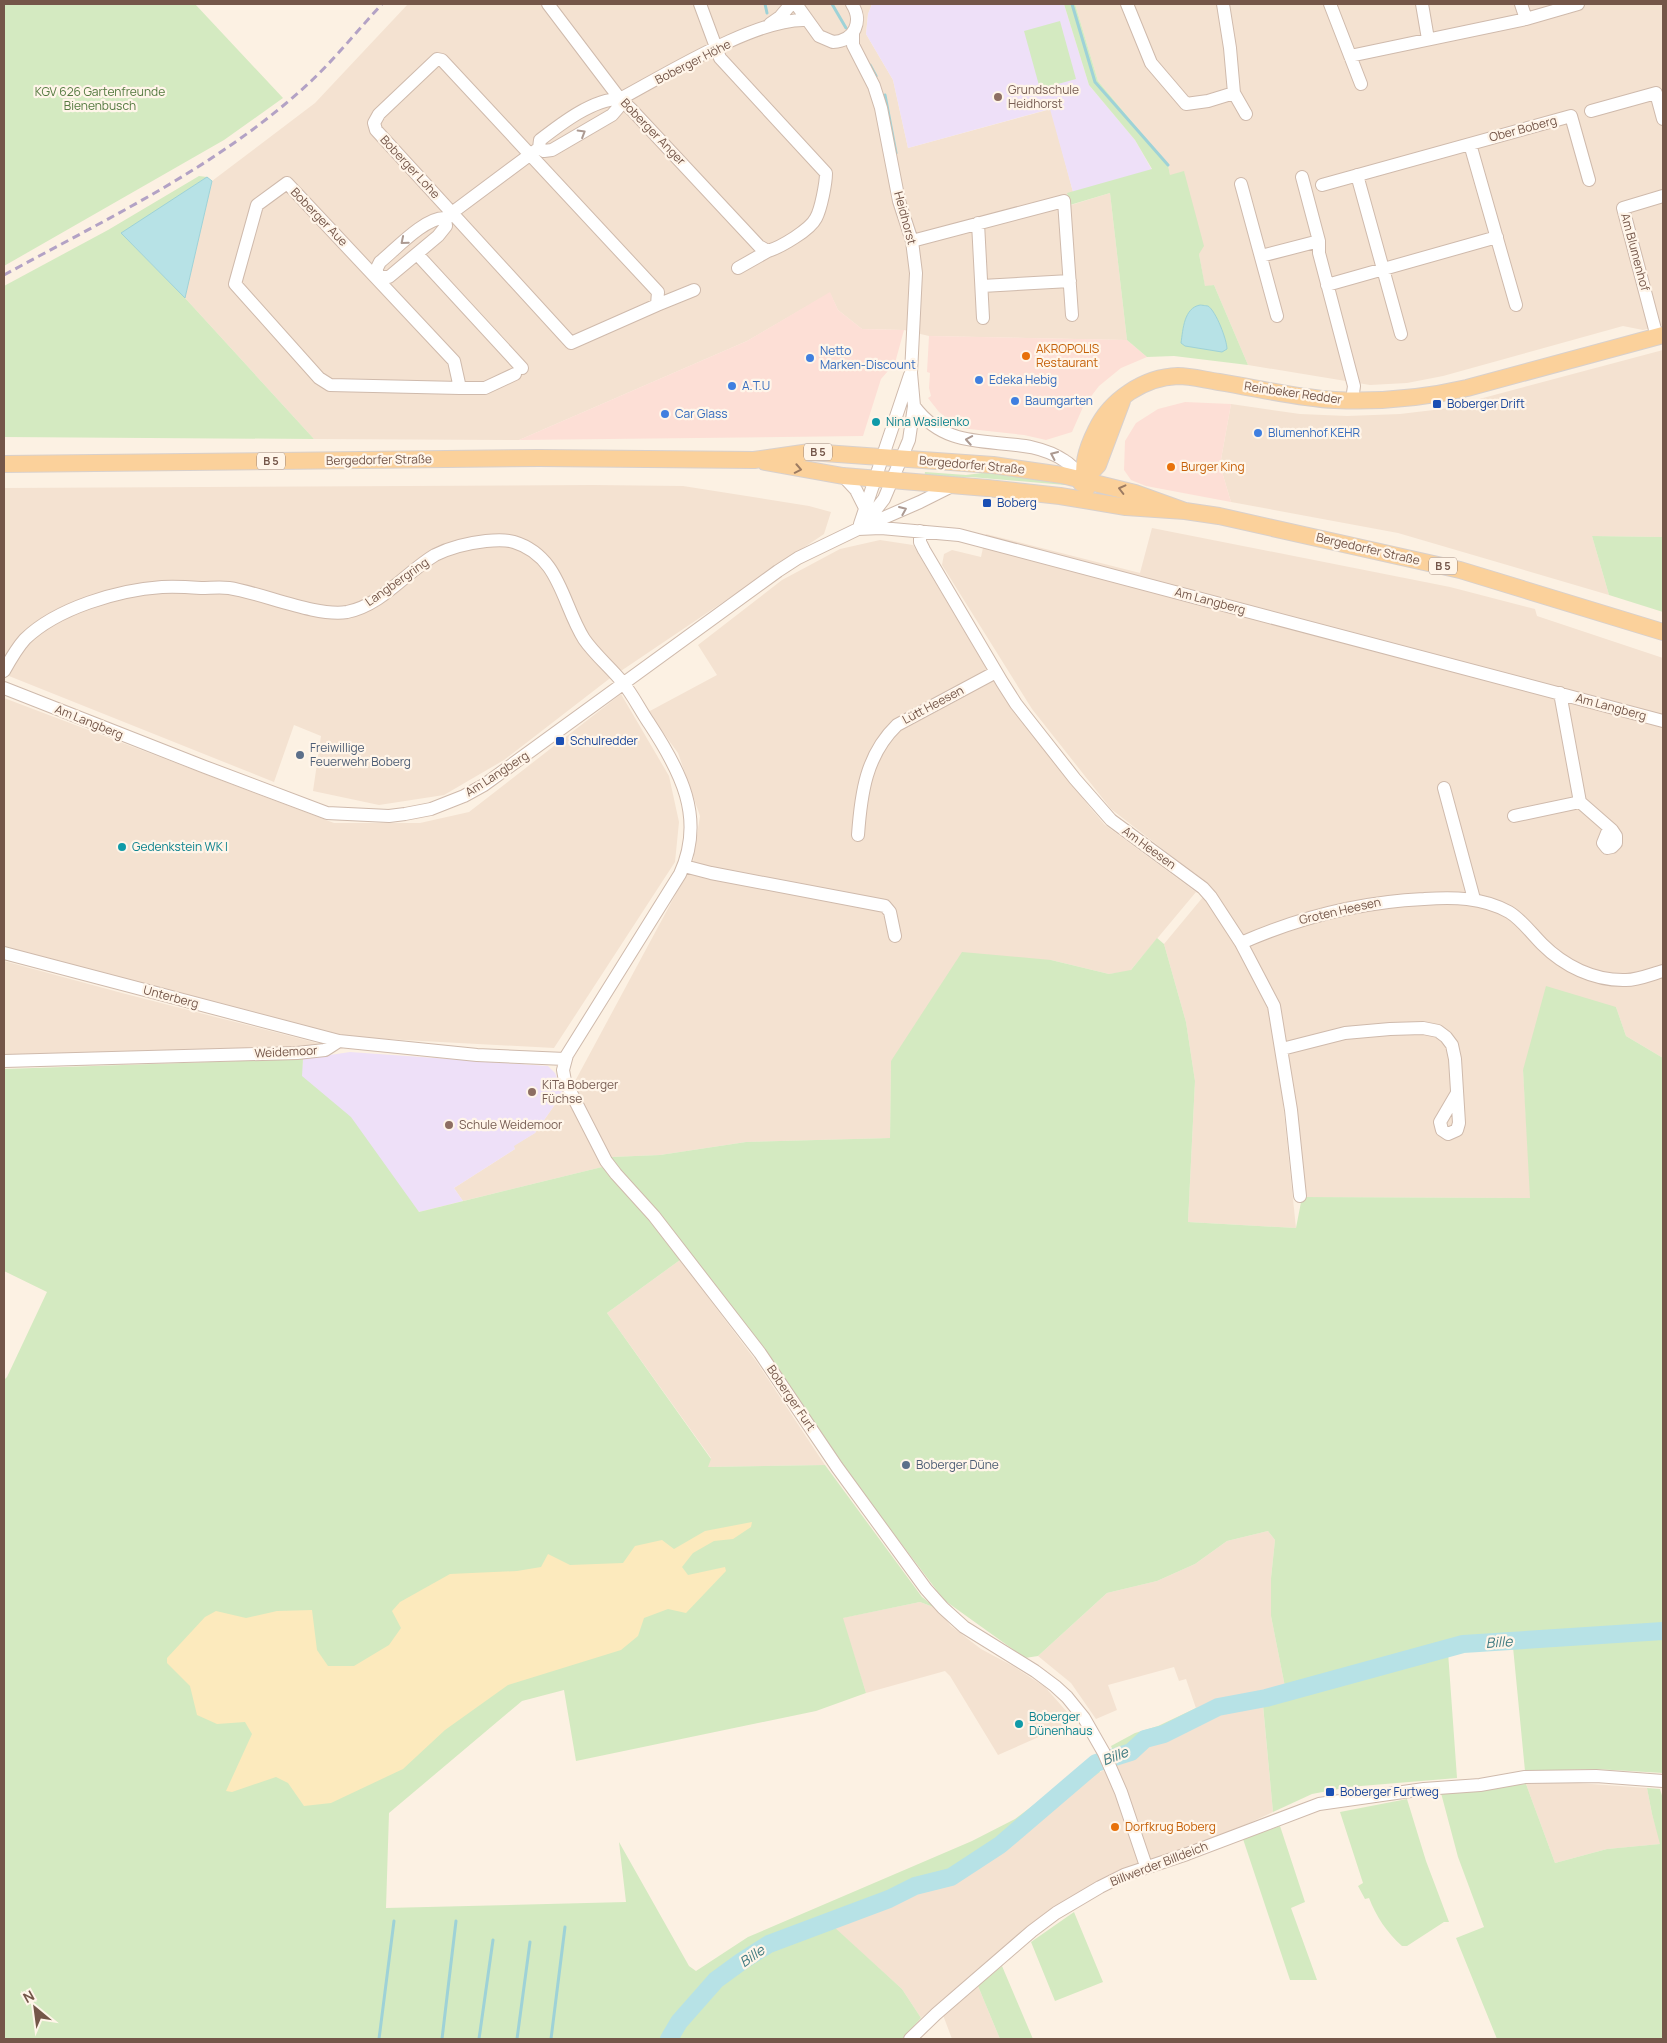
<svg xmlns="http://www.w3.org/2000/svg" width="1667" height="2043" viewBox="0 0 1667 2043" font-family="Manrope,sans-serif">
<rect width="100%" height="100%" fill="#fcf1e3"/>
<!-- residential -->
<path fill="#f4e2d1" d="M408,4h464l-4,10 -2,20 27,46 15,68 143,-39 22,83 -6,2 4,11 39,-12 17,147 -198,-4 -25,-6 -42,-1 -24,-19 -8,-17 -83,48 -228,99 -205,-1 -129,-141 27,-117 103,-78z
M1075,4h588v321l-20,5 -20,-4 -180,50 -36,7 -37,2 -122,-20 -34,-80 -9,2 -21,-115 -14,4 -2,-11 -70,-84z
M1663,350v187l-71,-1 17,59 -211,-62 -167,-31 -11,-37 11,-61 69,10 47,2 53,-2 42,-5z
M593,485l90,1 126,20 22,6 -7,22 -215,145 -105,81 -60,35 -65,10 -66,-14 8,-55 -27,-11 -20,57 -270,-108v-186z
M1152,528l298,59 85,22 2,7 126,42v400l-37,-22 -10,-29 -93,63 8,128 -229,-1 -23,-191 -58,-105 -25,-26 -85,-66 -79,-100 -90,-144 2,-11 8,-4 29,7 5,-23 154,39z
M880,540l33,5 82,138 93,122 17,20 91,67 -66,79 -21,3 -58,-14 -160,101 -1,77 -144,4 -86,13 -49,2 -38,-72 120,-223 7,-46 -22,-63 -30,-41 69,-37 -19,-30 84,-65 58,-31z
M621,694l48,82 10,46 -4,40 -121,186 -224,-12 -326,-88v-250l330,125h86l49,-11z
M1203,897l21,24 46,89 12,84 14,134 -108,-6 7,-141 -9,-59 -22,-78z
M4,961l118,32 199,51 -7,3 -310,17z
M563,1093l9,13 30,61 -139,34 -9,-13 61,-39 -2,-3 22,-13z
M680,1260l76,101 69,104 -118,2 4,-9 -104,-145z
M1268,1531l7,9 -4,38v38l16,81 -24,9 10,106 -243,113 -109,93 -19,-29 -70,-63 85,-34 35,-10 138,-105 30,-15 27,-19 18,-5 35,-18 -14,-41 -7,2 -5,-14 -66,18 9,25 -21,9 -25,-36 -33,-27 69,-63 50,-12 38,-17 32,-23z
M920,1602l16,6 15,18 30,23 32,17 32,21 30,34 -77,34 -48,-79 -5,-5 -79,22 -24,-75z
M1564,1782l83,6 5,26 9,30 -54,5 -52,14 -29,-79z
M978,1986l22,53h-48l-9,-24z"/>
<!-- commercial -->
<path fill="#fddfd6" d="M830,292l8,18 24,19 42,1 -9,33 -14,16 -18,57 -344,4 228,-99z
M929,336l198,4 20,17 -26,11 -22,18 -16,21 -11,25 -26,8 -22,-5 -64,-7 -21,-16 -11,-14 3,-2 -2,-8 1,-15 -3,-1z
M1185,402l46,2 -11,61 11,37 -85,-16 -15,-6 -7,-10 1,-29 11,-18 22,-14z"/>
<!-- education -->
<path fill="#eee0f8" d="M872,4h192l25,81 46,55 17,30 -79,22 -23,-83 -142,39 -15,-68 -27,-46 2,-20z
M350,1052l198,14 7,7 8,20 -28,40 -21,13 1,3 -61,39 9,13 -44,11 -118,-136 2,-17z"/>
<!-- green -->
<path fill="#d4eac1" d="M4,4h191l88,94 -59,42 -220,126z
M1064,4h11l23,77 70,84 2,10 14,-4 20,75 -5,8 6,32 9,-1 34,80 -74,-9 -27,1 -20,-17 -17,-147 -40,12 -3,-12 85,-24 -17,-29 -46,-55z
M1060,21l16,58 -36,10 -16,-58z
M199,176l8,1 -85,57 63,64 129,141 -310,-2v-151l104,-56z
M925,472l41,3 24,-3 76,10 -1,3 -94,-8 -47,1z
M1592,536l71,1v75l-54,-17z
M1157,938l7,6 22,78 9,59 -7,141 108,6 6,-31 228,1 -7,-128 23,-84 70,21 10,29 37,22v569l-199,13 -74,22 -75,26 74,-23 59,-13 9,126 -108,9 -37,7 -39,18 -10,-107 24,-8 -16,-81v-38l4,-38 -7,-9 -41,10 -32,23 -38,17 -50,12 -69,63 -13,2 -81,-58 -90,-119 -89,-131 -150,-186 -4,-7 49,-2 86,-13 144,-4 1,-77 71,-109 89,8 58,14 22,-4z
M303,1059l-1,17 49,41 68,95 183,-45 47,51 31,42 -73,53 104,146 -3,8 117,-2 97,132 14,11 -16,-6 -77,16 23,75 -50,18 -240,50 -12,-71 -42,11 -133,112 -3,95 240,-6 -7,-60 70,124 7,5 52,-34 224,-96 43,-22 49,-37 26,-25 10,15 -49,34 -47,42 -52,34 -35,10 -84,34 69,63 19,29 -19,21h-898v-659l3,-3 40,-85 -43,-21v-202z
M1663,1637v136l-67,-4 -71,2 -12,-124z
M1196,1708l2,4 -57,25 -27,16 -3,-7 24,-13 23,-7z
M1526,1784l29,79 52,-14 53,-5 -8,-30 -5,-26 13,1 3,10v240h-166l-41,-101 28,-11 -26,-70 -17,-64z
M1407,1799l19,62 23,61h-5l-37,24h-5c-15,-13 -26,-30 -33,-48l-4,1 -7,-13 5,-3 -23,-71z
M1280,1826l25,76 -14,6 26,72h-27l-47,-141z
M1074,1912l29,70 -48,19 -24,-59z
M1002,1966l31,73h-33l-22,-53z"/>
<!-- sand -->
<path fill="#fceabd" d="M752,1522l-1,5 -18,12 -19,2 -21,12 -11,14 6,8 37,-8 1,4 -40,42 -18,-4 -24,9 -6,18 -17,14 -113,35 -63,45 -42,39 -72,34 -27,3 -16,-23 -12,-6 -44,15 -6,-1 26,-57 -7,-12 -28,2 -20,-9 -7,-29 -23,-23v-5l38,-41 11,-6 30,7 31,-7 35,-1 5,40 11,16h26l35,-21 12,-17 -9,-17 8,-9 50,-28 67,-3 24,-4 7,-13 22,11 53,-2 12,-17 27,-6 12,9 31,-18z"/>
<!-- water -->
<path fill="#b7e2e6" stroke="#9ed2d7" d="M207,177l5,4 -27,117 -64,-65z
M1200,305c1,0 8,1 8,1 8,5 19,34 19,43l-5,3 -37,-6 -4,-3c2,-14 3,-35 19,-38z"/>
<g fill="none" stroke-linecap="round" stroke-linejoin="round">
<!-- stream -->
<path stroke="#9ed2d7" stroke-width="3" d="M765,4l2,9
M832,4l14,24
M1072,4l23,78 73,83
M870,65l6,11
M885,95l11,58
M379,2039l15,-118
M442,2039l14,-118
M479,2039l14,-99
M517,2039l13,-97
M551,2039l14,-112"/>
<!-- river -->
<path stroke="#b7e2e6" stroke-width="18" d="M669,2039l10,-17 37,-42 26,-19 27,-17 120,-45 26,-13 36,-9 49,-32 96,-82 35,-11 14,-13 19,-5 54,-27 48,-9 197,-54 200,-13"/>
<!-- minor casing -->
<g stroke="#cfbaac" stroke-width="14">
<path id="minor" d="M548,4l72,95 12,11 127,136 9,5c13,-4 42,-21 48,-33 5,-9 10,-35 10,-45l-106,-115 -20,-54
M796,4l23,32 14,6c22,-1 30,-21 19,-38
M1127,4l24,59 35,41 22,-3 26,-8
M1223,4l7,44 4,45 12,21
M1330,4l31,80
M1422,4l6,35
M1521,4l5,15
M770,24l10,-7 11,-13
M1350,56l176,-37 52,-15
M437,59l5,1 216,232 -1,13 -86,38 -195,-213 -2,-7 5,-9z
M1591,111l65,-18 7,26
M1470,144l46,161
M539,148l1,-8c22,-17 53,-41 80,-41 45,-24 138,-82 187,-79
M539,148l5,3 8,-1 60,-35 6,-7 2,-9
M1357,175l44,159
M1302,177l17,64v12l35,133 -2,14
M287,183l167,178 6,27 -130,-3 -11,-7 -84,-94 22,-79z
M1241,184l36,132
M1322,185l249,-69 18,64
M445,218l1,8 -8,10 -49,41h-12v-9l3,-6c15,-12 45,-45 65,-44l94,-70
M978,223l5,95
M912,241l152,-40 8,114
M417,254l105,114
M1261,256l58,-15
M738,268l30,-17
M1327,285l170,-48
M982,286l88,-5
M657,305l37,-15
M1657,337l-34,-129 40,-12
M460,388h25l30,-14
M914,406c41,56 103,22 151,55 7,4 13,12 19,19
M843,476l13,14 9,18
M860,524l50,-149
M865,526l55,-24 34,-17
M858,529l23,-1 78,7 704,186
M920,531v11l4,8 78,132 14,22 59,75 36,41 92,68 8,9 30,46 33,63 17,104 9,86
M4,671c6,-11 12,-22 21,-32 32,-31 93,-49 137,-52 13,-1 26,0 39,1 9,0 19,-1 28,0 33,5 87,29 118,24 35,-7 58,-39 88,-57 16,-8 33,-12 51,-14 9,-1 19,-2 28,1 46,14 48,62 70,97 11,16 27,29 39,44 10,12 17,27 26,40 31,47 57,95 31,151l-113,181 -4,15 2,11 41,80 10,13 38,42 106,137 77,114 89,122 17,19 21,19 71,44 20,15 12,11 17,21 20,35 17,39 25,74
M4,688l201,79 122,46 62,3 16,-2 26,-5 33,-13 20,-11 294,-214 20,-13 60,-29 16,-17 10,-13 25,-59 5,-34 -3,-33 5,-100 -4,-32 -13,-40 -18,-93 -7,-22 -21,-41v-12
M1560,693l20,109 32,28 4,6v7l-4,4 -5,1 -4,-5 6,-15
M1444,788l30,111
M1514,816l66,-14
M858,835c3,-42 8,-80 39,-110l99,-53
M684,866l27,7 174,33 5,6 5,24
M1241,943c59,-26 118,-41 183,-44 29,-2 58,-2 85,13 12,7 23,22 33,32 22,22 52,37 84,36 12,0 26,-6 37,-9
M4,953l335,88
M1282,1049l63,-16 45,-4 33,-1 15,3 8,6 6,8 3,14 4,64 -2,7 -9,4 -6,-4 -2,-8 17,-29
M4,1061l293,-8 28,-3 14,-9 138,14 88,4
M910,2039l26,-25 96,-83 24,-18 44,-26 24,-12 63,-21 132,-50 105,-15 56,-4 45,-8 71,-1 67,5"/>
</g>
<!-- major casing -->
<g stroke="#d8d0cc" stroke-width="18">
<path id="major" d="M765,462l78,14 144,12 73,8 66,11 59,4 34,5 241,54 203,62
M4,464l535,-6 215,2 56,-8 183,13 69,10 73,18 50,18
M1081,483l17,-18 24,-64
M1087,488c-7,-20 0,-40 9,-58 14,-30 48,-53 82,-54 13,0 27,4 41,6 38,6 77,16 116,18 44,2 89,-2 132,-12l196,-53"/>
</g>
<!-- minor -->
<use href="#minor" stroke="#fff" stroke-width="12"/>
<!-- major -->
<use href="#major" stroke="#fbd19b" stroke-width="16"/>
<!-- rail -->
<path stroke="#b3a2c5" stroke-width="3" stroke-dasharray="8 5" stroke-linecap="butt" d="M4,275c104,-57 215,-109 304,-191 26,-24 50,-54 74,-80"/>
</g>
<!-- one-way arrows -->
<defs><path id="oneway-chevron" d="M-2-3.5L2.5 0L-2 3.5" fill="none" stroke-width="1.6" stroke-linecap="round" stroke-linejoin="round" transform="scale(1.25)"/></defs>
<g stroke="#ac9a92">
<use href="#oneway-chevron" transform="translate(582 133) rotate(-31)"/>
<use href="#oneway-chevron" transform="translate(404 241) rotate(140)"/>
<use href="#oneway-chevron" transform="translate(969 440) rotate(-170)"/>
<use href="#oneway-chevron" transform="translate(1054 455) rotate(-156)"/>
<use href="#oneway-chevron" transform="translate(903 510) rotate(-23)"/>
</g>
<g stroke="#9c7b62">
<use href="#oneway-chevron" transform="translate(798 469) rotate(11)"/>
<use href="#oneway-chevron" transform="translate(1122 489) rotate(-166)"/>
</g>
<!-- markers -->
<g fill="#8d6e63" stroke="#fff5e9" stroke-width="2">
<circle cx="998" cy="97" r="5"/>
<circle cx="532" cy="1092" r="5"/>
<circle cx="449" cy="1125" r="5"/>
</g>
<g fill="#e8710a" stroke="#fff5e9" stroke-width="2">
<circle cx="1026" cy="356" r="5"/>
<circle cx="1171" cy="467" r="5"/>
<circle cx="1115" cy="1827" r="5"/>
</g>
<g fill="#3f7fe0" stroke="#fff5e9" stroke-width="2">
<circle cx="810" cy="358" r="5"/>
<circle cx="979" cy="380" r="5"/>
<circle cx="732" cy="386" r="5"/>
<circle cx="1015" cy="401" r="5"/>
<circle cx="665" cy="414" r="5"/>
<circle cx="1258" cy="433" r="5"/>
</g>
<g fill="#1a4fb4" stroke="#fff5e9" stroke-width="2">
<rect x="1432" y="399" width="10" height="10" rx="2.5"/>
<rect x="982" y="498" width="10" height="10" rx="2.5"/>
<rect x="555" y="736" width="10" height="10" rx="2.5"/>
<rect x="1325" y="1787" width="10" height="10" rx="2.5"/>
</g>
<g fill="#0f9aa8" stroke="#fff5e9" stroke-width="2">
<circle cx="876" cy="422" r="5"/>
<circle cx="122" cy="847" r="5"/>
<circle cx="1019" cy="1724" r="5"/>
</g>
<g fill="#5c6f8a" stroke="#fff5e9" stroke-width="2">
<circle cx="300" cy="755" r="5"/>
<circle cx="906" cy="1465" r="5"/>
</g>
<g text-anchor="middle" stroke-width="4.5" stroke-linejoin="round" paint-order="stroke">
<!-- shield labels -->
<g fill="#fff5e9" stroke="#9e8679" stroke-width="1">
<rect x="804" y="443.5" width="28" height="17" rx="4"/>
<rect x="257" y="452.5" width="28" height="17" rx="4"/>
<rect x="1429" y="557.5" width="28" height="17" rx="4"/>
</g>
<g font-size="11" font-weight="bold" fill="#745649">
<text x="818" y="456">B 5</text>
<text x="271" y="465">B 5</text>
<text x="1443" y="570">B 5</text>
</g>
<!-- street labels -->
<g font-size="12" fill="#745649" stroke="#fff5e9">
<text transform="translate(693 62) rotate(-27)" y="4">Boberger Höhe</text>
<text transform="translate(1523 129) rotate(-15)" y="4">Ober Boberg</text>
<text transform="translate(653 132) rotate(46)" y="4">Boberger Anger</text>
<text transform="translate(410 167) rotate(47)" y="4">Boberger Lohe</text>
<text transform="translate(319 217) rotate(46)" y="4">Boberger Aue</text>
<text transform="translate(905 218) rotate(75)" y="4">Heidhorst</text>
<text transform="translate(1635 252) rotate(75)" y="4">Am Blumenhof</text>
<text transform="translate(1293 393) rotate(8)" y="4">Reinbeker Redder</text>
<text transform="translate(379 460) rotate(-1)" y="4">Bergedorfer Straße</text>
<text transform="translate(972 465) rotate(5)" y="4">Bergedorfer Straße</text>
<text transform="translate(1368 549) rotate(13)" y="4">Bergedorfer Straße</text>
<text transform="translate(397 582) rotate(-35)" y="4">Langbergring</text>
<text transform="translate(1210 601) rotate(15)" y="4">Am Langberg</text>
<text transform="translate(933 705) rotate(-28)" y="4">Lütt Heesen</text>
<text transform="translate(1611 707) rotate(15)" y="4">Am Langberg</text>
<text transform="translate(89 722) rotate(22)" y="4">Am Langberg</text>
<text transform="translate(497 774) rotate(-33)" y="4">Am Langberg</text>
<text transform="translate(1149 848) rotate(36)" y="4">Am Heesen</text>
<text transform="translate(1340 911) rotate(-13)" y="4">Groten Heesen</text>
<text transform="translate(171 997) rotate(15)" y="4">Unterberg</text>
<text transform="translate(286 1052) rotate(-3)" y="4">Weidemoor</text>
<text transform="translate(791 1398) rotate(56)" y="4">Boberger Furt</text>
<text transform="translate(1159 1864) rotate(-21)" y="4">Billwerder Billdeich</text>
</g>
<!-- education labels -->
<g font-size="12" fill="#785e54" stroke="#fff5e9" text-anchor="start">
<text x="1008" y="94">Grundschule<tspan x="1008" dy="14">Heidhorst</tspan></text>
<text x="542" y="1089">KiTa Boberger<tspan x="542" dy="14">Füchse</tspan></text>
<text x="459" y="1129">Schule Weidemoor</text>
</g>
<!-- park labels -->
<g font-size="12" fill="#557a41" stroke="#fff5e9">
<text x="100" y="96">KGV 626 Gartenfreunde<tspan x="100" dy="14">Bienenbusch</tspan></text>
</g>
<!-- food labels -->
<g font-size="12" fill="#c56008" stroke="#fff5e9" text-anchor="start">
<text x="1036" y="353">AKROPOLIS<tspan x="1036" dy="14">Restaurant</tspan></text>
<text x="1181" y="471">Burger King</text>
<text x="1125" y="1831">Dorfkrug Boberg</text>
</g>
<!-- shop labels -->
<g font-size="12" fill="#366cbe" stroke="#fff5e9" text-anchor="start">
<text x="820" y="355">Netto<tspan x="820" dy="14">Marken-Discount</tspan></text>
<text x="989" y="384">Edeka Hebig</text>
<text x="742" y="390">A.T.U</text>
<text x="1025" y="405">Baumgarten</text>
<text x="675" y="418">Car Glass</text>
<text x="1268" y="437">Blumenhof KEHR</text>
</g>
<!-- transit labels -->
<g font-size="12" fill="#164399" stroke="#fff5e9" text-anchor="start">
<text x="1447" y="408">Boberger Drift</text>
<text x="997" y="507">Boberg</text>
<text x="570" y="745">Schulredder</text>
<text x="1340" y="1796">Boberger Furtweg</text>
</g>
<!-- culture labels -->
<g font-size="12" fill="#0d838f" stroke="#fff5e9" text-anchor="start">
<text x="886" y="426">Nina Wasilenko</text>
<text x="132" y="851">Gedenkstein WK I</text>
<text x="1029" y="1721">Boberger<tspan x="1029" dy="14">Dünenhaus</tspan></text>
</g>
<!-- service labels -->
<g font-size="12" fill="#4e5e75" stroke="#fff5e9" text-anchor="start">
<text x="310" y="752">Freiwillige<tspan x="310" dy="14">Feuerwehr Boberg</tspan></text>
<text x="916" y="1469">Boberger Düne</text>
</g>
<!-- water labels -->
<g font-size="14" font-style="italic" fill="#3f7a81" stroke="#fff5e9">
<text transform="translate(1499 1642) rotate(-4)" y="5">Bille</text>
<text transform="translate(1115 1756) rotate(-21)" y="5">Bille</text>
<text transform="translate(752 1956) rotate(-35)" y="5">Bille</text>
</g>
</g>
<!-- border -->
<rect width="1667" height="2043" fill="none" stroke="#745649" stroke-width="10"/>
<!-- north arrow -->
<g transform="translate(35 2008) rotate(331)" stroke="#fff5e9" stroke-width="4" paint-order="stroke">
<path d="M0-4L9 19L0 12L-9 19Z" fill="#745649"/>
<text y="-8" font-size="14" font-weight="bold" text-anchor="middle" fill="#745649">N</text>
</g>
</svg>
